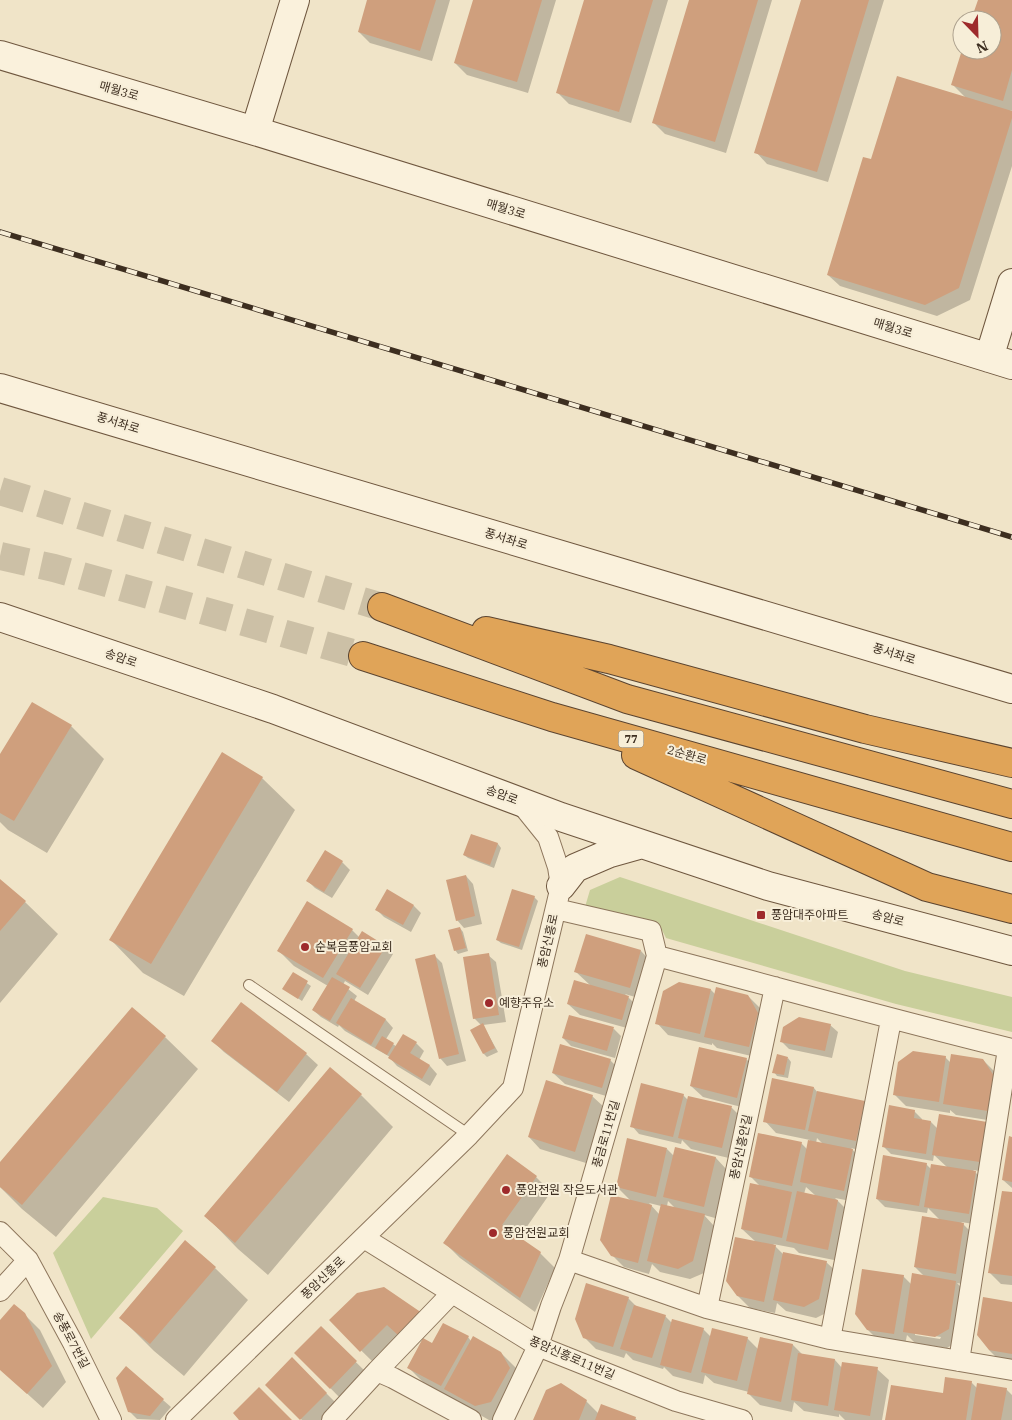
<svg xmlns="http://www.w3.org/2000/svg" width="1012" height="1420" viewBox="0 0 1012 1420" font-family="'IBM Plex Serif','Noto Sans KR',serif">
<rect width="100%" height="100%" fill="#f0e4c8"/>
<!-- green -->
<path fill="#c9cf9b" d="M620,877l285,94 107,26v35l-116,-28 -230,-66 -8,-16 -73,-15 5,-17z
M103,1197l54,11 26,23 -92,108 -38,-86z"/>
<!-- shadow -->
<path fill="#0003" fill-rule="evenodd" d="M369,0h81l-18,61 -62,-18 -11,-11z
M475,0h81l-28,93 -61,-18 -12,-12z
M586,0h82l-37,123 -62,-19 -11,-11z
M691,0h81l-46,153 -61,-19 -11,-11z
M802,0h82l-56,182 -61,-18 -11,-12z
M979,0h33v111l-2,-1 2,2v54l-42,134 -33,16 -97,-30 -12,-11 44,-115 95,-61 -14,-14 10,-35h29v-30h-19z
M71,726l33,33 -57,94 -39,-23 -8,-8v-65z
M262,778l33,32 -111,186 -41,-23 -32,-33z
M472,835l26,9 3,4 -7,20 -26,-10 -4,-3z
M342,862l8,8 -18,28 -17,-10 -7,-7z
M466,876l7,8 9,40 -18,4 -7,-8z
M0,880l25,22 33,32 -58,69z
M534,897l4,4 -16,49 -21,-7 -4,-3z
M414,906l7,7 -10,19 -27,-15 -8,-8z
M460,928l3,4 5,19 -10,3 -3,-4z
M352,930l8,8 25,8 8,8 -25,41 -23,-14 -2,4 14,11 -3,5 32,19 7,8 -7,11 11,8 19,-4 8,8 -5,9 11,6 7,8 -7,12 -33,-20 -7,-8v-1l-45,-26 -6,-6 -1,2 -17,-10 -8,-7 15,-24 -34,-20 -15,-15z
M641,951l11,12 -10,36 -17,-5 15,15 -6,21 -54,-15 -12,-11 23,-18 -15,-14z
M488,955l8,7 10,60 -23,3 15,27 -11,5 -3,-3 -12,-24 10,-4 -8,-8z
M435,956l7,7 24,98 -19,5 -7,-8z
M293,974l18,12 -9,15 -18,-12z
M711,990l5,5 32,1 12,12 9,18 -9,32 -43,-10 -5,-5v2l-44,-10 -11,-12z
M241,1004l65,50 12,11 -29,37 -65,-50 -11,-11z
M830,1025l8,7 -6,26 -43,-9 -8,-8z
M614,1029l7,7 -6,22 -44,-12 -8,-8z
M165,1037l33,32 -142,168 -34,-28 -22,-22v-23z
M945,1057l6,6 32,-3 12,12 5,50 -44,-7 -6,-5v3l-44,-7 -12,-12z
M788,1058l3,4 -3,16 -11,-2 -3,-4z
M746,1059l12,11 -9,39 -46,-12 -12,-11z
M610,1060l12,12 -9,26 -48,-14 -12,-11z
M773,1080l41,8 4,5 46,9 12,11 -8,39 -17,-4 13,14 -8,40 -21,-4 14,14 -10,49 -40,-8 -5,-5 -21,-4 11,11 42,7 12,11 -8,38 -14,7 -30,-7 -9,-8 -2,10 -25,-5 -12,-12 18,-54 -14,-13 19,-42 -11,-11 51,-33 7,7 2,-10 -34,-7 -11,-12zM817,1138l6,6 -7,-1zM806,1187l10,9 -12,-2z
M361,1095l32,32 -125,148 -30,-26 -32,-33z
M683,1095l5,5 1,-3 43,11 11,11 -10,40 -42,-10 -9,-9 -1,4 -42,-10 -7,-8z
M592,1096l12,11 -18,56 -46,-14 -11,-12z
M914,1111l8,8v2l9,1 7,7 48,-6 6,50 -19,-3 14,14 -7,41 -19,-3 14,14 -8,49 -10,-2 10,10 -7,47 -13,8 -32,-5 -8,-8 -2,10 -26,-4 -12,-12 36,-53 9,9 13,-8 -10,-10 25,-47 -12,-12 -1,5 -42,-6 -8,-8 49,-35 5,5 17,-1 -14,-13 -1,6 -42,-7 -8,-8zM915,1333l26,4 -1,2 -25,-4z
M1012,1138v50l-9,-8z
M667,1149l7,7 42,2 11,12 -12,48 -11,-3 11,12 -11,46 -14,6 -30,-7 -8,-8 -3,10 -25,-7 -12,-12 19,-54 -14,-14zM668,1201l8,8 -9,-3zM649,1203l12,3 -2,8z
M507,1156l29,21 15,15 -32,46 21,15 15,15 -20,44 -75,-54 -15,-15z
M1012,1193v92l-11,-1 -12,-12z
M215,1268l33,32 -64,76 -30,-25 -33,-33z
M628,1298l10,10 27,8 7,7 31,6 8,8 36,1 11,11 3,-11 32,7 10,10 32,5 7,8 35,1 12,11 -7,40h-37l-6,-6v3l-35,-6 -10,-9 -2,10 -32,-7 -11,-11v-2l-35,-9 -9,-8 -2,9 -30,-8 -9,-9 -1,2 -30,-9 -7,-7 -2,5 -28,-9 -12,-12z
M1012,1304v59l-11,-1 -12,-12z
M24,1314l16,16 26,52 -23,26 -43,-39v-48z
M421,1314l-48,48 -43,-42z
M321,1328l47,46 -26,26 -46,-47z
M468,1337l3,4 30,12 15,15 8,16 -30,36h-5l-65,-37 -15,-15 24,-23z
M292,1359l46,46 -15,15h-21l-36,-35z
M126,1368l45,39 -11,13 -23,-1 -8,-8z
M971,1382l6,6 29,1 6,6v25h-126z
M586,1401l13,13 36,4 2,2h-103z"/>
<!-- building -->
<path fill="#cf9f7d" d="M367,0h69l-16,51 -62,-19z
M473,0h69l-25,82 -63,-19z
M584,0h69l-34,112 -63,-19z
M689,0h69l-43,142 -63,-19z
M801,0h68l-52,172 -63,-19z
M978,0h34v70l-9,31 -52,-16 11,-35h30v-30h-21z
M897,76l115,35v7l-53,170 -34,17 -98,-30 36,-118 8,2z
M32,702l40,23 -58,96 -14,-8v-59z
M222,752l41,25 -112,187 -42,-24z
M471,834l27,9 -8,22 -27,-10z
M325,850l18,11 -19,31 -18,-11z
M466,875l9,41 -19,5 -10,-41z
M0,879l26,22 -26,30z
M387,889l27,16 -11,20 -28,-15z
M512,889l23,7 -16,51 -23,-7z
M307,901l46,28 -30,49 -46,-27z
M460,927l6,21 -12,3 -6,-21z
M362,931l24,15 -26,42 -24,-14z
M586,934l55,16 -11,38 -56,-16z
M489,953l10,62 -26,4 -10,-62z
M435,954l24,100 -20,5 -24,-100z
M293,972l15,9 -10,18 -16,-10z
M332,977l18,10 -20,34 -18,-11z
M574,980l55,16 -7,24 -55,-16z
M679,982l32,7 -11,45 -45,-10 8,-33z
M716,987l32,8 10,18 -9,34 -45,-10z
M351,998l35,21 -15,26 -35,-22z
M241,1002l66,51 -30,39 -66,-51z
M132,1007l34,29 -144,169 -22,-18v-25z
M569,1015l45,12 -7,24 -45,-13z
M799,1017l32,7 -6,27 -45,-9 3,-15z
M483,1023l12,25 -12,6 -13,-24z
M403,1034l14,8 -7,11 20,12 -8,14 -34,-21z
M382,1036l12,7 -7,12 -12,-7z
M560,1044l51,15 -9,29 -50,-15z
M699,1047l48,11 -10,40 -47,-12z
M913,1051l33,5 -7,46 -46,-7 5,-33z
M777,1054l11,3 -4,18 -12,-2z
M951,1054l32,5 11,17 -6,35 -45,-7z
M330,1067l32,27 -127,149 -31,-27z
M772,1078l42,9 -9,43 -42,-8z
M546,1080l47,15 -18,57 -47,-15z
M641,1083l43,11 -11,43 -43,-10z
M817,1091l48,10 -9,40 -48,-10z
M688,1096l44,10 -10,42 -44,-10z
M889,1105l26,5 -1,8 17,3 -5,33 -44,-7z
M939,1114l48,8 -7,40 -48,-7z
M758,1133l44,9 -10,44 -43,-9z
M1009,1136l3,1v45l-10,-2z
M627,1138l40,10 -11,49 -40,-10z
M808,1140l45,9 -9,42 -44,-9z
M675,1147l41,10 -12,50 -41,-10z
M507,1154l30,22 -35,49 39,27 -21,46 -77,-55z
M883,1155l44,8 -8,43 -43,-7z
M931,1164l45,7 -7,43 -45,-7z
M750,1183l42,9 -10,46 -41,-9z
M797,1191l41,9 -10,50 -42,-9z
M1002,1191l10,1v84l-24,-3z
M611,1195l41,10 -14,58 -27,-7 -11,-16z
M661,1204l44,10 -12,47 -15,8 -31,-8z
M922,1216l42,7 -8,51 -42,-7z
M735,1237l41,8 -12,57 -27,-6 -11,-15z
M185,1240l31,27 -66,77 -31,-26z
M783,1252l44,9 -8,38 -15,8 -31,-7z
M862,1269l42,6 -10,59 -27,-4 -12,-16z
M912,1273l44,8 -7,48 -14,8 -32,-5z
M586,1283l43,14 -16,50 -30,-9 -8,-19z
M384,1287l38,26 -23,23 -12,-11 -27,27 -31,-32 28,-27z
M983,1297l29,5v52l-23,-4 -12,-15z
M14,1304l11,9 27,53 -25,28 -27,-24v-50z
M634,1305l32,10 -14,43 -32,-9z
M672,1319l32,9 -13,45 -31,-8z
M443,1323l26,13 -28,50 -34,-18 16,-30 9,5z
M321,1326l36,35 -27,28 -36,-36z
M712,1328l36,9 -11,44 -36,-9z
M473,1336l28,16 9,16 -19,34 -16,4 -31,-17z
M760,1337l33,7 -12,58 -34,-8z
M798,1353l37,6 -7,47 -37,-6z
M292,1357l35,36 -27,27 -35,-35z
M842,1362l36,5 -8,49 -36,-6z
M126,1366l38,33 -14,17 -22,-4 -12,-34z
M945,1377l27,4 -6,39h-81l6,-35 52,8z
M561,1383l26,17 -8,20h-46l13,-30z
M977,1383l30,5 -6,32h-30z
M259,1387l33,33h-53l-6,-7z
M601,1404l35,13 -1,3h-40z"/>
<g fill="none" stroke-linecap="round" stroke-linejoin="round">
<!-- highway-tunnel -->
<path stroke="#ccc0a6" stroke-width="28" stroke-dasharray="28 14" stroke-linecap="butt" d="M0,491l382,116
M0,556l54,12 309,88"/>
<!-- lane casing -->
<g stroke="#8d765c" stroke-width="12">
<path id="lane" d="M249,985l220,150"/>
</g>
<!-- street casing -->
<g stroke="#8d765c" stroke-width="22">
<path id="street" d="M556,909l95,22 6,25
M657,956c119,31 236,64 355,93
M0,1232l28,28 45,83 38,77
M364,1238l174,108 138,55 66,19
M569,1260l138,48 123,31 182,31
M0,1291l28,-31
M707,1308l68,-321
M830,1339l61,-319
M959,1361l49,-312
M377,1371l75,-78
M176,1420l293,-285 44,-47 48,-202 -3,-19 -10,-30 -29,-36
M332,1420l45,-49 16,7 78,42
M503,1420l35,-74 13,-40 18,-46 88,-304"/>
</g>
<!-- secondary casing -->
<g stroke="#6f573f" stroke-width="30">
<path id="secondary" d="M0,55l255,76 757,234
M255,131l40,-131
M989,358l23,-75
M0,388l1012,301
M0,617l273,92 288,108 207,69 244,65
M561,886l14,-18 35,-15 32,-9"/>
</g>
<!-- highway casing -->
<g stroke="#5b4430" stroke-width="30">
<path id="highway" d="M382,607l245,92 385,105
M486,631l123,28 256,70 147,34
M363,656l189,61 460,130
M636,755l291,132 85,22"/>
</g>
<!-- lane -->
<use href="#lane" stroke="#faf1dc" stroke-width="10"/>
<!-- street -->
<use href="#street" stroke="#faf1dc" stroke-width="20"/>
<!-- secondary -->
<use href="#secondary" stroke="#faf1dc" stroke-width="28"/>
<!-- highway -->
<use href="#highway" stroke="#e0a458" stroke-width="28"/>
<!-- rail casing -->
<g stroke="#3d2e20" stroke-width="5.5">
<path id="rail" d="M0,232l1012,305"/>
</g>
<!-- rail -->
<use href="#rail" stroke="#f7eed8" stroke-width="4" stroke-dasharray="11" stroke-linecap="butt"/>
</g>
<!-- markers -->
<g fill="#9e2a2b" stroke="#f7eed8" stroke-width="2">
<rect x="756" y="910" width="10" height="10" rx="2.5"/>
<circle cx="305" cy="947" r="5"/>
<circle cx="489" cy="1003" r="5"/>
<circle cx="506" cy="1190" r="5"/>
<circle cx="493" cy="1233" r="5"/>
</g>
<g text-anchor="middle" stroke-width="4" stroke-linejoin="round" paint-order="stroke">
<!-- shield labels -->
<rect fill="#f7eed8" stroke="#756857" stroke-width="1" x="618.5" y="730.5" width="25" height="17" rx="4"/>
<g font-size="11" font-weight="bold" fill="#3d2e20">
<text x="631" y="743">77</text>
</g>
<!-- street labels -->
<g font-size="12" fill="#3d2e20" stroke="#f7eed8">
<text transform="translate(119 91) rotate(16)" y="4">매월3로</text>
<text transform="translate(506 209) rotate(17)" y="4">매월3로</text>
<text transform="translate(893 328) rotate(17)" y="4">매월3로</text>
<text transform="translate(118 423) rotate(17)" y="4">풍서좌로</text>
<text transform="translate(506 539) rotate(17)" y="4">풍서좌로</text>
<text transform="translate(894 654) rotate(17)" y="4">풍서좌로</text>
<text transform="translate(121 658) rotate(19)" y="4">송암로</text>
<text transform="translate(687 755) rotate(16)" y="4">2순환로</text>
<text transform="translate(502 795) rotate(20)" y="4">송암로</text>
<text transform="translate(888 918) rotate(15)" y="4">송암로</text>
<text transform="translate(548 941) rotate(-77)" y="4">풍암신흥로</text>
<text transform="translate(606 1134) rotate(-74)" y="4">풍금로11번길</text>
<text transform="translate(741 1147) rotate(-78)" y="4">풍암신흥안길</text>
<text transform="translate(323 1278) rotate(-44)" y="4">풍암신흥로</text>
<text transform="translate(71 1340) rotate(62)" y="4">송풍로7번길</text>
<text transform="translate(572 1358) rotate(23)" y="4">풍암신흥로11번길</text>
</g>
<!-- poi labels -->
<g font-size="12" fill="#3d2e20" stroke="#f7eed8" text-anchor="start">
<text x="771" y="919">풍암대주아파트</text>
<text x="315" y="951">순복음풍암교회</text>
<text x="499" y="1007">예향주유소</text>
<text x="516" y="1194">풍암전원 작은도서관</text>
<text x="503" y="1237">풍암전원교회</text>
</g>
</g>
<!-- north arrow -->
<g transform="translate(977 35) rotate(157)"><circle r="24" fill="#f7eed8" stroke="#ada18e"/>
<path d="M0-4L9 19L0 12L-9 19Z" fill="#9e2a2b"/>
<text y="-8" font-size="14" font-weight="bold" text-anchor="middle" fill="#3d2e20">N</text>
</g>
</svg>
